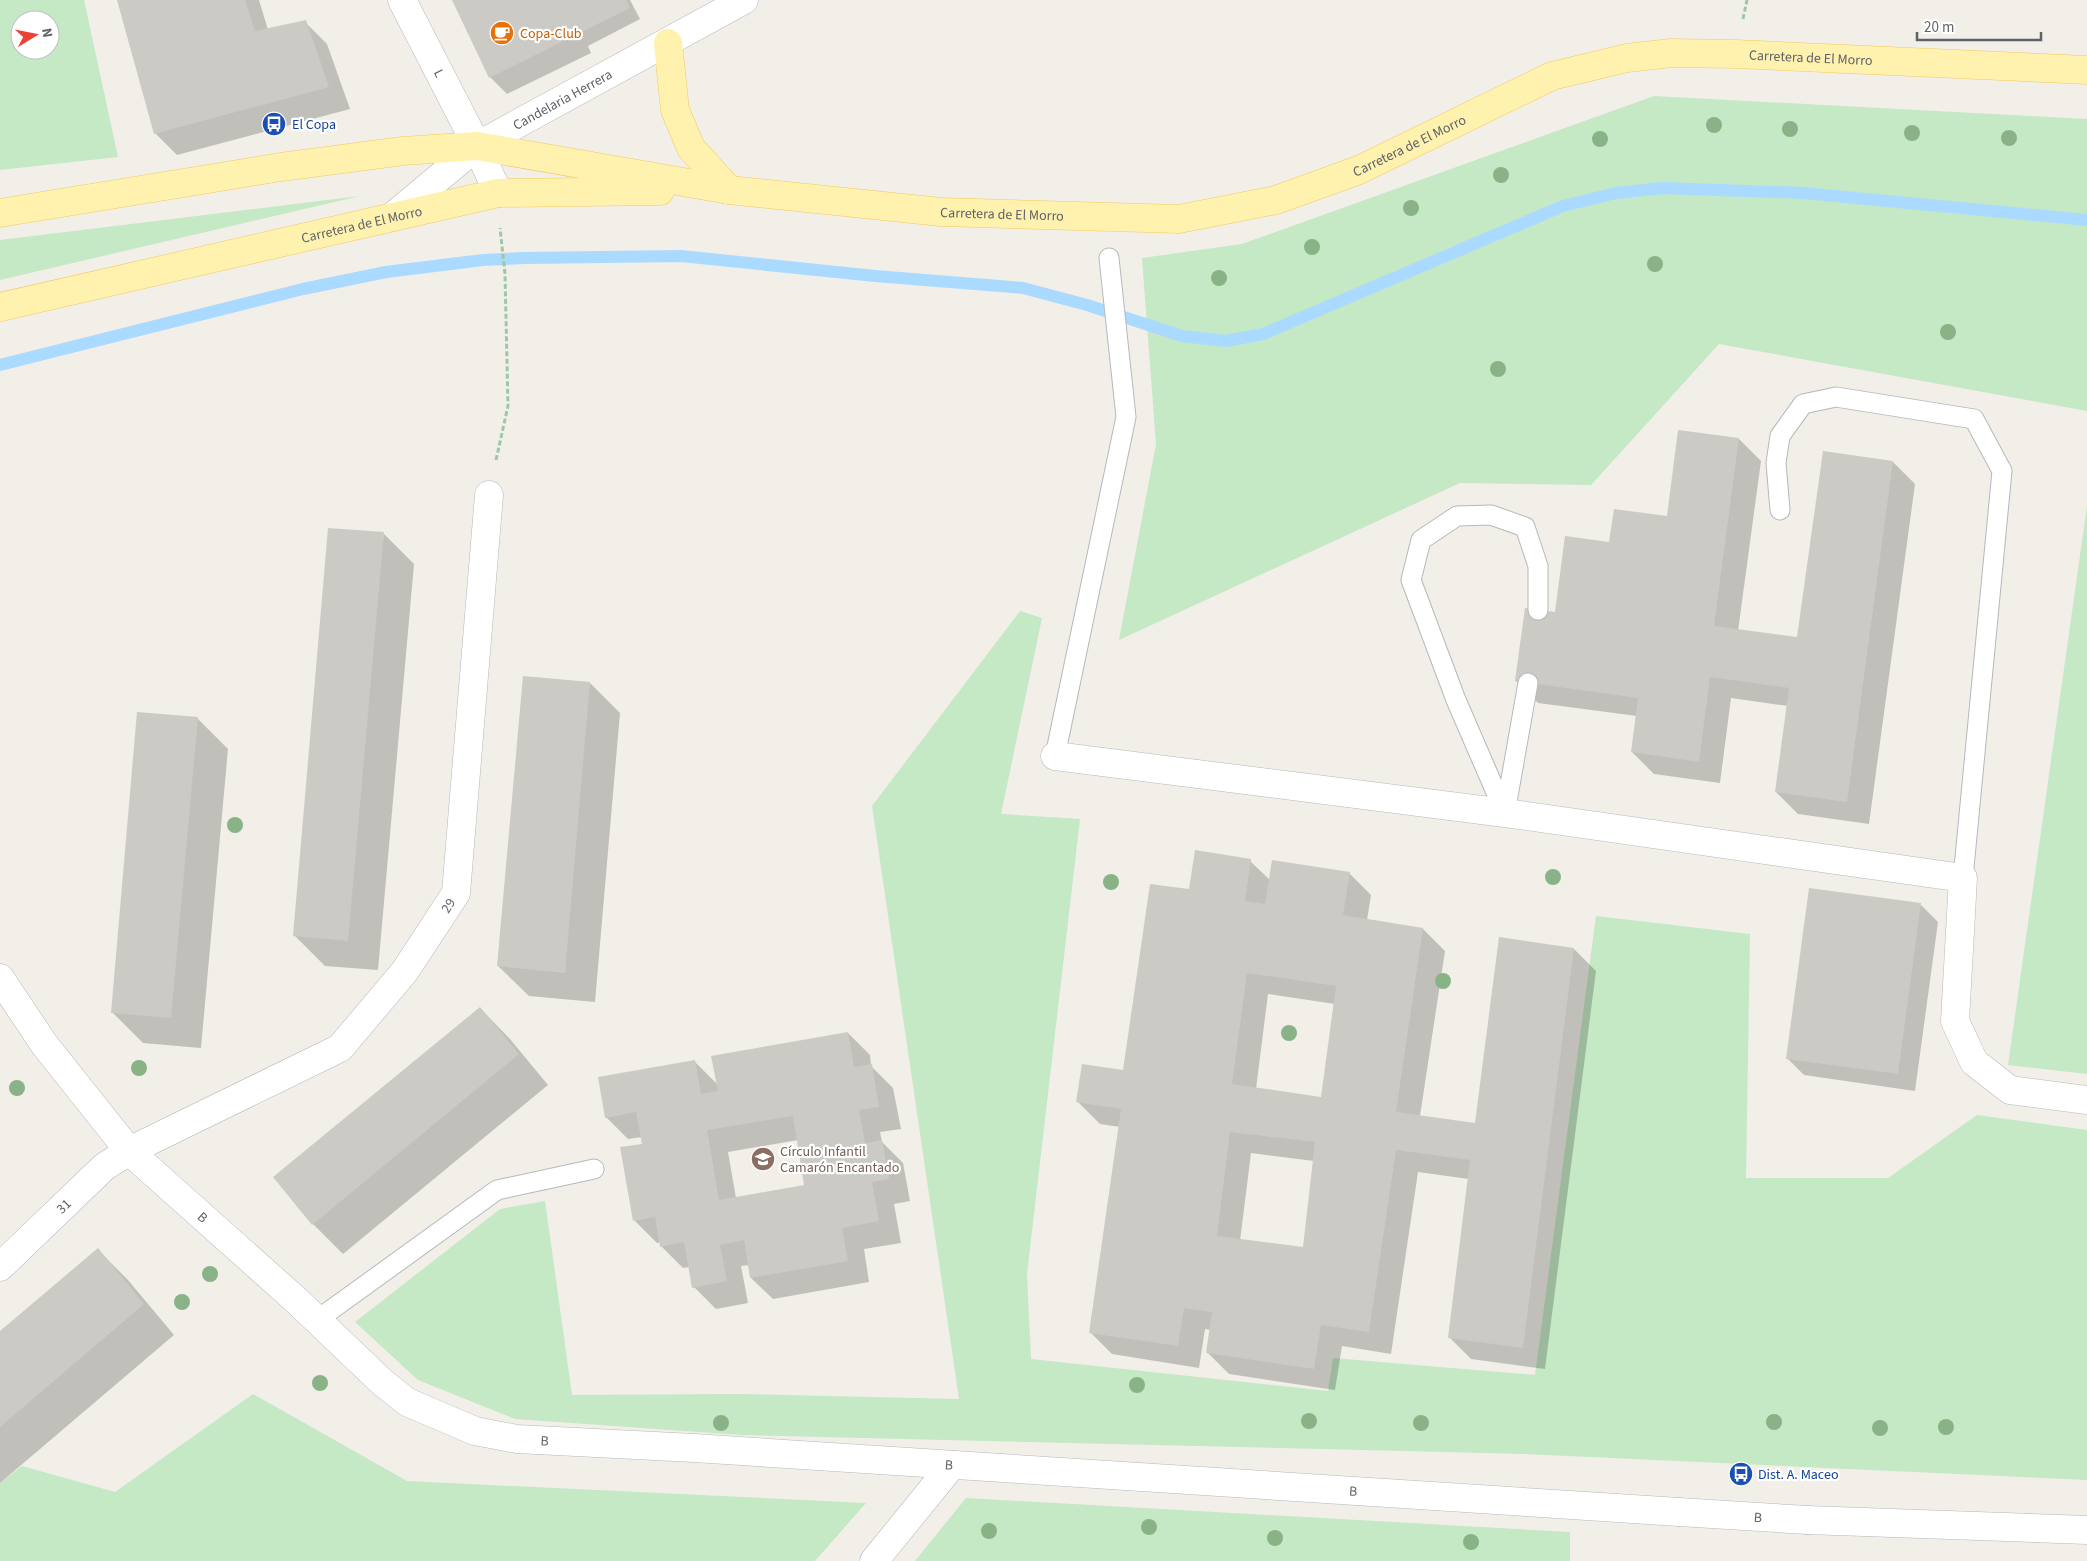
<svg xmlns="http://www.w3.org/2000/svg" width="2087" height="1561" viewBox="0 0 2087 1561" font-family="'Source Sans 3',sans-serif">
<rect width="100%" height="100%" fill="#f1efe8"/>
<!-- green -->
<path fill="#c5e8c5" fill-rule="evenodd" d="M0,0h84l34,157 -118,13zM20,20h30v30h-30z
M1654,96l433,23v292l-368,-67 -128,141 -131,-2 -341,157 37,-196 -14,-186 100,-14z
M360,196l-360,84v-40z
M2087,506v568l-79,-9z
M1020,611l22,7 -41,196 79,5 -53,455 4,85 297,32 5,-33 202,17 61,-459 154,18 -4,244h142l89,-63 110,15v350l-562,-26 -784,-19 -226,-16 -97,-39 -63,-58 145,-113 45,-8 27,194 166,-1 221,5 -87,-593z
M253,1394l154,87 459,22 -51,58h-815v-78l22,-17 93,26z
M966,1498l604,34v29h-655z"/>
<!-- shadow -->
<path fill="#0003" fill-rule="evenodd" d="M118,0h141l9,30 37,-8 22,22 23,65 -173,46 -22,-22z
M453,0h177l10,19 -52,27 3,7 -84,41 -17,-17z
M1739,439l22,22 -23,170 60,7 95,-176 22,22 -46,340 -71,-10 -22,-22 12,-86 -57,-8 -11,85 -66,-9 -22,-22 5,-36 -99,-13 -22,-22 40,-67 54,-71 58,-25z
M384,534l30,30 -36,406 -53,-4 -31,-31z
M590,683l30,30 -25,289 -66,-6 -31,-30z
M197,718l31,31 -27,299 -58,-5 -31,-31z
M1250,861l20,19 79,-7 22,22 -4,25 56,9 22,22 -25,165 56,9 98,-176 22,22 -51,398 -74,-10 -22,-22 20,-158 -51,-7 -27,182 -49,-8 -7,44 -106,-16 -22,-22 4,-22 -6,-1 -6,39 -87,-14 -22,-22 30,-205 -20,-3 -22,-22 46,-30 66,-181zM1268,994l67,10 -13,94 -66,-9zM1251,1153l63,8 -10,87 -64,-7z
M1921,905l17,17 -23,169 -111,-16 -17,-17z
M480,1008l30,31 38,46 -205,169 -30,-30z
M848,1033l22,22 1,11 22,22 8,41 -21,3 2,10 21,21 7,38 -16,3 7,39 -37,6 5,33 -96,17 -22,-21 -2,-13 -8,1 7,37 -32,6 -22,-22 -4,-20 -7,1 -22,-22v-4l-4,1 -22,-22 9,-76 -2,-8 -14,2 -22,-22 88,-56 24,24zM798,1140l8,46 -70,12 -8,-46z
M98,1250l30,30 46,55 -174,148v-150z"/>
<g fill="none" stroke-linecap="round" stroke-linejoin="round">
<!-- stream -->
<path stroke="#aadaff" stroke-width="12" d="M0,365l303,-76 83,-17 97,-12 42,-2 156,-2 194,20 148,12 64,17 95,31 44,5 37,-7 300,-128 53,-13 46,-5 141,5 284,27"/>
</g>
<!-- building -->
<path fill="#cccac5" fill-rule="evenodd" d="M117,0h128l10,31 51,-11 23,67 -175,47z
M452,0h174l4,8 -141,70z
M1678,430l61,8 -25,188 83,11 26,-186 70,10 -46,341 -72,-10 14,-104 -79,-11 -11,85 -68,-10 7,-54 -123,-17 10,-73 30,4 10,-76 44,6 5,-33 53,7z
M328,528l56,4 -36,409 -55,-5z
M523,676l67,6 -25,291 -68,-7z
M137,712l61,5 -27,301 -60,-5z
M1195,850l56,9 -6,42 20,3 7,-44 78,12 -7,43 80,13 -27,184 79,11 24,-186 75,11 -51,400 -75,-10 22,-178 -74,-10 -27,182 -48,-7 -7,44 -108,-16 6,-41 -28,-4 -6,38 -89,-13 32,-224 -45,-7 6,-38 41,6 27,-186 39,5zM1247,973l89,13 -15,111 -89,-13zM1230,1132l85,10 -12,105 -86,-11z
M1809,888l112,15 -23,171 -112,-15z
M480,1007l39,47 -207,171 -39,-48z
M848,1032l6,35 18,-3 7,43 -20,3 6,33 17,-3 7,39 -17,3 7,39 -37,7 6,33 -98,17 -6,-38 -24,5 7,36 -35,7 -8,-46 -24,5 -5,-30 -22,4 -13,-74 22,-3 -6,-32 -31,6 -7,-41 97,-17 6,34 17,-3 -7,-35zM793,1116l11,69 -85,15 -12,-70z
M98,1248l46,56 -144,123v-96z"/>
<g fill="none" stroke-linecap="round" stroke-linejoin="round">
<!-- service casing -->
<g stroke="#b5b8bc" stroke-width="21">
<path id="service" d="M1780,510l-4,-47 4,-27 23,-32 33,-7 138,22 28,52 -39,407
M1528,683l-23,130 -49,-113 -45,-120 10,-40 36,-24 34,-1 34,12 13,39v44
M1055,756l71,-339 -17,-159
M317,1320l180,-130 97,-21"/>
</g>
<!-- minor casing -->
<g stroke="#b5b8bc" stroke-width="29">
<g id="minor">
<path id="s1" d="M402,0l75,146 21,47"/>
<path d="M1055,756l450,57 458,65 -8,143 19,41 36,28 77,10"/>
<path id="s2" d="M0,1267l104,-100 25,-16 211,-103 65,-77 51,-78 33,-398"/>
<path id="s3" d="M1679,1512l128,8"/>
<path d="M874,1561l78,-96"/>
</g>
</g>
<!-- tertiary casing -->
<g stroke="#b5b8bc" stroke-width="29">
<g id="tertiary">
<path id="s4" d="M392,217l85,-71 267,-146"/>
<path id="s5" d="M0,978l44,66 85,107 167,149 86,82 25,20 68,29 42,8 177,9 985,64"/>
<path d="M1807,1520l280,10"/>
</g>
</g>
<!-- primary casing -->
<g stroke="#f2c960" stroke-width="29">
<g id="primary">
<path d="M668,43l7,67 16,38 38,42"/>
<path id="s6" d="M0,213l281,-46 122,-16 74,-5 252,44 212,22 238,7 97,-19 83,-30 193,-94 75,-18 44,-5 65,1 351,16"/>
<path id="s7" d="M0,307l498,-114 162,-2"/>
</g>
</g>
<!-- path -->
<path stroke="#9cc7a9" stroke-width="3" stroke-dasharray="5 2.5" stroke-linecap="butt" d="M1743,19l4,-19
M496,460l12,-54 -3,-132 -5,-46"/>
<!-- service -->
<use href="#service" stroke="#fff" stroke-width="19"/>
<!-- minor -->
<use href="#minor" stroke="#fff" stroke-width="28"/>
<!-- tertiary -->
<use href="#tertiary" stroke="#fff" stroke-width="28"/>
<!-- primary -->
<use href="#primary" stroke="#fff2af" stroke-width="28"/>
</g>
<!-- trees -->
<g fill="#89b387">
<circle cx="1714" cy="125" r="8"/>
<circle cx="1790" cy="129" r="8"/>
<circle cx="1912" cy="133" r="8"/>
<circle cx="2009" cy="138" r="8"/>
<circle cx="1600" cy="139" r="8"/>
<circle cx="1501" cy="175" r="8"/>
<circle cx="1411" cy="208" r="8"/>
<circle cx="1312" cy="247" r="8"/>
<circle cx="1655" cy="264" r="8"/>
<circle cx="1219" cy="278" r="8"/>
<circle cx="1948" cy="332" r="8"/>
<circle cx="1498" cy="369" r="8"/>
<circle cx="235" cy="825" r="8"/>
<circle cx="1553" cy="877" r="8"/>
<circle cx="1111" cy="882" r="8"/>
<circle cx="1443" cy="981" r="8"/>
<circle cx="1289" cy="1033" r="8"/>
<circle cx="139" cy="1068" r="8"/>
<circle cx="17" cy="1088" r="8"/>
<circle cx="210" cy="1274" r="8"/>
<circle cx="182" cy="1302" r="8"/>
<circle cx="320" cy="1383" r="8"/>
<circle cx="1137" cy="1385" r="8"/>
<circle cx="1309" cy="1421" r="8"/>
<circle cx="1774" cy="1422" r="8"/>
<circle cx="721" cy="1423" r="8"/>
<circle cx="1421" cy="1423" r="8"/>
<circle cx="1946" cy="1427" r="8"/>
<circle cx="1880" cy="1428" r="8"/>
<circle cx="1149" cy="1527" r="8"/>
<circle cx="989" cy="1531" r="8"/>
<circle cx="1275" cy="1538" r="8"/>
<circle cx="1471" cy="1542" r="8"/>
</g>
<!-- icons -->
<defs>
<g id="cafe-disc" transform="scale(1.25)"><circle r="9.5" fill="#e8710a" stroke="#fff"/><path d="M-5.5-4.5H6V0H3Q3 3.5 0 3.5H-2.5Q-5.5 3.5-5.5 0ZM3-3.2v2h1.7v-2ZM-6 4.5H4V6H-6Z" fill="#fff"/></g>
<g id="bus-disc" transform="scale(1.25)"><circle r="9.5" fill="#1a4fb4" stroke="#fff"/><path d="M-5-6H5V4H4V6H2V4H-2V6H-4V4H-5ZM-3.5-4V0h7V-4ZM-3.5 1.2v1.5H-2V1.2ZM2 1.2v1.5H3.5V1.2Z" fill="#fff"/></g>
<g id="school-disc" transform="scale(1.25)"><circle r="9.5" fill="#8d6e63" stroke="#fff"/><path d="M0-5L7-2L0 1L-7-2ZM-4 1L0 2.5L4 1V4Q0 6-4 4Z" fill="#fff"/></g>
</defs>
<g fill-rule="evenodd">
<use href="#cafe-disc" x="502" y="33"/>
<use href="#bus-disc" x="274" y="124"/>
<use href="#school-disc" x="763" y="1159"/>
<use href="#bus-disc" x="1741" y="1474"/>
</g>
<g text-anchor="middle" stroke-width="4.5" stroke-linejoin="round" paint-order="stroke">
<!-- food labels -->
<g font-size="14" fill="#c56008" stroke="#fff" text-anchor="start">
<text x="520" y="38">Copa-Club</text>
</g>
<!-- street labels -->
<g font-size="14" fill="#5f6368" stroke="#fff">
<text dy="5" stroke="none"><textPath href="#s6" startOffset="1852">Carretera de El Morro</textPath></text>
<text dy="5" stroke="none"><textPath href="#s1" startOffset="82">L</textPath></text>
<text dy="5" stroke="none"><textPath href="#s4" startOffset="208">Candelaria Herrera</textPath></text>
<text dy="5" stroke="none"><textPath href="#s6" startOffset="1432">Carretera de El Morro</textPath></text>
<text dy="5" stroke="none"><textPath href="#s6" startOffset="1012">Carretera de El Morro</textPath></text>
<text dy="5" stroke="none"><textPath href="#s7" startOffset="371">Carretera de El Morro</textPath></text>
<text dy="5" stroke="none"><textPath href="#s2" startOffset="588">29</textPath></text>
<text dy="5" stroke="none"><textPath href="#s2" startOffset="88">31</textPath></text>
<text dy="5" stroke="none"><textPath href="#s5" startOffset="315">B</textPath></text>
<text dy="5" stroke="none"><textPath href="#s5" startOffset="735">B</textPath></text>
<text dy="5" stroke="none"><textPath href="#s5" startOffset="1140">B</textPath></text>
<text dy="5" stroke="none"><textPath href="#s5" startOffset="1545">B</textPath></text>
<text dy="5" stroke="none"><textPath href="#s3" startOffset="79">B</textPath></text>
</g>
<!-- transit labels -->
<g font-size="14" fill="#164399" stroke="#fff" text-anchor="start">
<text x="292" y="129">El Copa</text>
<text x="1758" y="1479">Dist. A. Maceo</text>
</g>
<!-- education labels -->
<g font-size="14" fill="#785e54" stroke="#fff" text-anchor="start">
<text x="780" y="1156">Círculo Infantil<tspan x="780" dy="16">Camarón Encantado</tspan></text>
</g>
</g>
<!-- north arrow -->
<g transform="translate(35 35) rotate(80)"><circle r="24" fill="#ffffff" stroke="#bfc1c3"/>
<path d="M0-4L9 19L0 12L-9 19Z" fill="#ea4335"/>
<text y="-8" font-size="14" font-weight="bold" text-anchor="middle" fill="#5f6368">N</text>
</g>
<!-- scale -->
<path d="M1917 32v8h124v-8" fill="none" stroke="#5f6368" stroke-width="2.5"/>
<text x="1924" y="32" font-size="15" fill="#5f6368" stroke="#ffffff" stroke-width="4" paint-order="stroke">20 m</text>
</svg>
